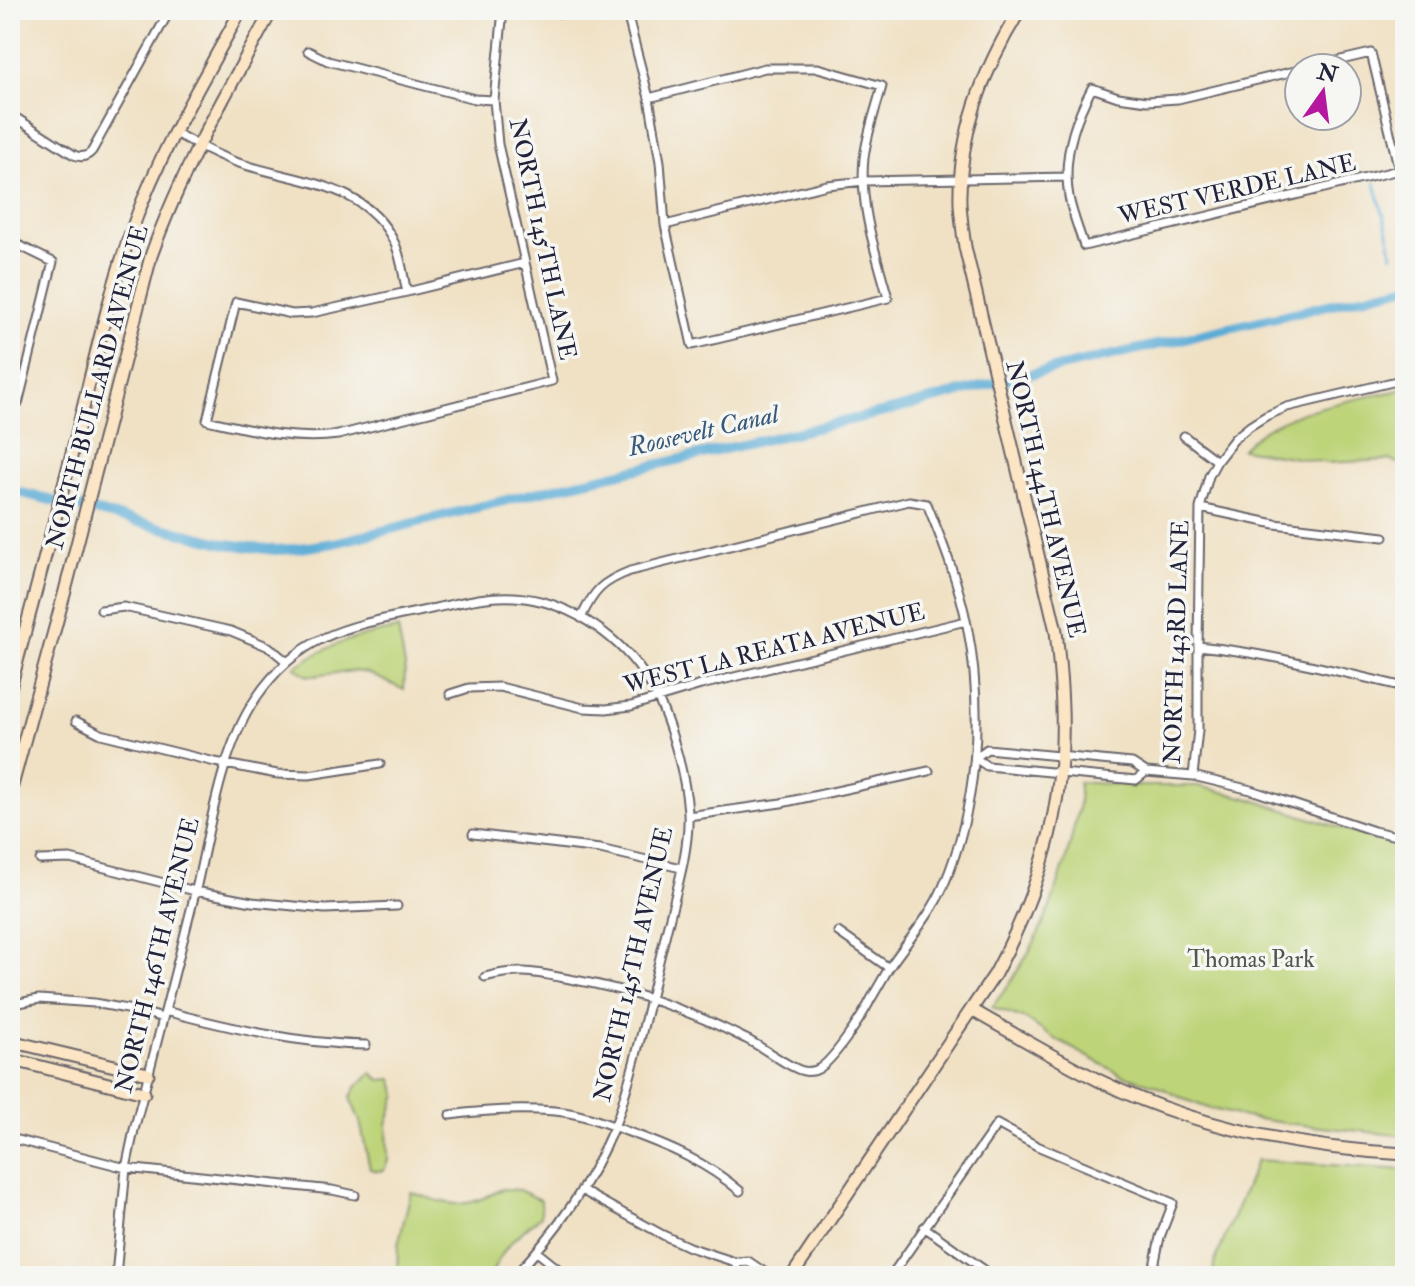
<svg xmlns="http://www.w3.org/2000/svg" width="1415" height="1286" viewBox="0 0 1415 1286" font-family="'IM FELL Double Pica',serif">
<rect width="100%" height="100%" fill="#f6f6f2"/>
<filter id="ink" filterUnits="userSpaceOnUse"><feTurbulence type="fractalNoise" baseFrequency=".0125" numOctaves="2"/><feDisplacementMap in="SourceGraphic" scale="16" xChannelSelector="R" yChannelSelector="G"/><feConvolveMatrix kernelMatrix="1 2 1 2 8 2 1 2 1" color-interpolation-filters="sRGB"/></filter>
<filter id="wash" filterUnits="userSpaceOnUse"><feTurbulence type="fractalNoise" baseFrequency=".006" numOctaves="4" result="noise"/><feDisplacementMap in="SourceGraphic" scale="32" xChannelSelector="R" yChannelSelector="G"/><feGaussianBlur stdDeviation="1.8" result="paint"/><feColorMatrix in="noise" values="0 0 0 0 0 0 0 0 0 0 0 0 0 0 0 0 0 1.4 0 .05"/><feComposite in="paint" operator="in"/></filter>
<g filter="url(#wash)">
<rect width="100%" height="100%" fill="#f0e1c4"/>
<!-- green -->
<path fill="#bdd479" stroke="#707b5a" stroke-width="2" d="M1405,389v76l-17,-5 -61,3 -85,-14c32,-40 115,-49 163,-60z
M398,629l7,37 -1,24 -36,-17 -15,-2 -41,5 -7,-1 -10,-8c37,-25 60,-30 103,-38z
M1078,782l60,4h60l49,12 131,42 27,6v290l-121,-13 -39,-6 -37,-9 -22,-8 -30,-15 -34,-10 -69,-37 -27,-19 -34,-12c44,-56 63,-103 80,-171 4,-19 10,-35 6,-54z
M372,1073l8,7 12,-1 5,15 -10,30 1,37 -4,9 -6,1 -8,-2 -10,-48 -10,-23 7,-12z
M1257,1160l148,10v106h-192l1,-12z
M502,1189l17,1 22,10v16c-13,11 -29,22 -38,37 -5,7 -8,15 -13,23h-93l1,-31 13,-53c42,14 51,19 91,-3z"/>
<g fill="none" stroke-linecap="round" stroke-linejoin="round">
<!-- stream -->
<path stroke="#5bacd6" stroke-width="3" d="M1375,183l15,57 2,15"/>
<!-- canal -->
<path stroke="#5bacd6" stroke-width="10" d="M10,490l216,54 49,6 19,-1 40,-6 213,-53 342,-79 125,-33 391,-91"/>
</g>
</g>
<g filter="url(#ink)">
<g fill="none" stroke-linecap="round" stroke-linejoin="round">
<!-- street casing -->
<g stroke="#6a656b" stroke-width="11">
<path id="street" d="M503,10l-9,90 4,44 54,237 -214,54c-45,6 -87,-5 -131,-15l29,-118 56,12 20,-1 95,-21 118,-29
M548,10c14,6 28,2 43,0
M626,10l23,88 11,64 5,63 27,120 196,-47c-12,-45 -29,-92 -24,-140 3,-25 12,-49 18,-72l-64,-18h-53l-116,30
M308,51l20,10 147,38 19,1
M1299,70l-121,29 -31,2 -29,-4 -26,-9c-18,33 -30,70 -23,109 3,16 10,33 15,49l315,-76 -28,-117 -64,15
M10,114l64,41c7,3 13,2 18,-4l78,-141
M175,133c22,11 43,24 67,31 55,18 126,19 153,80 7,15 8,33 12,48
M665,225l162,-40 37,-4 203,-4
M10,241l43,21 -35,142 -8,-2
M1184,436l33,25
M1200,508l75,16 109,13
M101,610l23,-3 107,24 38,16 17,14
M1198,646c70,7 138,25 207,41
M450,694l19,-6 31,-1 83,21 23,1 25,-3 70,-21 265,-64
M76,721l25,13 114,28 62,12 32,1 71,-11
M1146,772l-10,8 -149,-14 -12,-8 12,-9 145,14 14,9 47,4 58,14 123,41 31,7
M1193,776l5,-46v-84l2,-138 9,-32 8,-15 18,-23 15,-12 16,-10 21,-9 118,-28
M688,816l93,-13 148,-32
M473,834l127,15 81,19
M40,860l30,-1 125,32 57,11 73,7 72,-3
M838,932l51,36
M485,977c34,-10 56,-3 90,3 60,11 116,31 171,59 14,6 46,31 58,32 1,1 11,0 12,-1 15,-5 47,-55 55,-71 6,-10 12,-21 18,-31 18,-27 41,-51 54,-81 35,-81 41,-176 24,-262 -8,-41 -24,-82 -40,-121l-18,-3 -279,70c-28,11 -36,19 -49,47
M14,1004l25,-5 55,4 44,8 25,7
M165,1011c65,17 134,33 201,34
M450,1115c35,-5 69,-7 105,-4 24,2 48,11 71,20 42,15 80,31 114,60
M10,1138l116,30 206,22 23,5
M581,1190l82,45 26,12 46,15 13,-1 22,15
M924,1227l69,49
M537,1252l30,24
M735,1262l4,12 4,2
M10,1275l5,1
M116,1276l10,-108 8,-38c21,-80 42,-160 62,-241 14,-60 25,-140 60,-191 44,-65 94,-72 166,-87 30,-6 61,-16 92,-14 51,3 100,35 129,76 24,33 42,98 45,139 2,41 -15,89 -24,129 -12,48 -22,96 -36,143 -5,15 -8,31 -15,45 -23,54 -58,105 -99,147
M891,1276l106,-152 40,22 136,57 -13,34 -8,39"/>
</g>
<!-- secondary casing -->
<g stroke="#6a656b" stroke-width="15">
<path id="secondary" d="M10,688c22,-84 45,-167 66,-251 18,-73 33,-146 59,-216 27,-74 69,-142 106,-211
M10,793l55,-202 86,-335c31,-87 77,-166 121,-246
M972,1010c42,24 84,49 128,71 94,46 201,67 305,73
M10,1041l138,33
M10,1059l134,34
M792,1276l203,-302c34,-63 58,-131 65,-202 5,-47 1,-94 -4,-141l-91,-384c-2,-14 -4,-29 -5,-43 -2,-70 24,-136 60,-194"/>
</g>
<!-- street -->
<use href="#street" stroke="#fff" stroke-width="7"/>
<!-- secondary -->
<use href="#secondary" stroke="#fce5c4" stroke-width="11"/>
</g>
</g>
<g text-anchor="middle" stroke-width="7" stroke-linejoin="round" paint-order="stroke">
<!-- street labels -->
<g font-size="24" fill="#22223b" stroke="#f6f6f2">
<text transform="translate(1237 189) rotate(-13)" y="8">WEST VERDE LANE</text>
<text transform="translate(543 239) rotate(78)" y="8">NORTH 145TH LANE</text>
<text transform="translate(97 387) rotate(-75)" y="8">NORTH BULLARD AVENUE</text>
<text transform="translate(1046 499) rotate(77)" y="8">NORTH 144TH AVENUE</text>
<text transform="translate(1176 642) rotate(-88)" y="8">NORTH 143RD LANE</text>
<text transform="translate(774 648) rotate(-14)" y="8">WEST LA REATA AVENUE</text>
<text transform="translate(157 955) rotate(-76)" y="8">NORTH 146TH AVENUE</text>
<text transform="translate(633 964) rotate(-77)" y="8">NORTH 145TH AVENUE</text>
</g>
<!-- park labels -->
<g font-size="24" fill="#50574e" stroke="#f6f6f2">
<text x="1251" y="967">Thomas Park</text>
</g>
<!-- water labels -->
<g font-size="26" font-style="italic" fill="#395979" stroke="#f6f6f2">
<text transform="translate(703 430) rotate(-13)" y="9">Roosevelt Canal</text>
</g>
</g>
<!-- margin -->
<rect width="1415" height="1286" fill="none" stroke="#f6f6f2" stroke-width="40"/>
<!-- north arrow -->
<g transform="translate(1323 92) rotate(14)"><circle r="38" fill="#f6f6f2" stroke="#a1a1a9" stroke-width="2"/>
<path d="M0-6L14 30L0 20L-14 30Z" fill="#b5179e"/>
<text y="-12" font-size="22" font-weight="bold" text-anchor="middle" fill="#22223b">N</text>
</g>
</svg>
